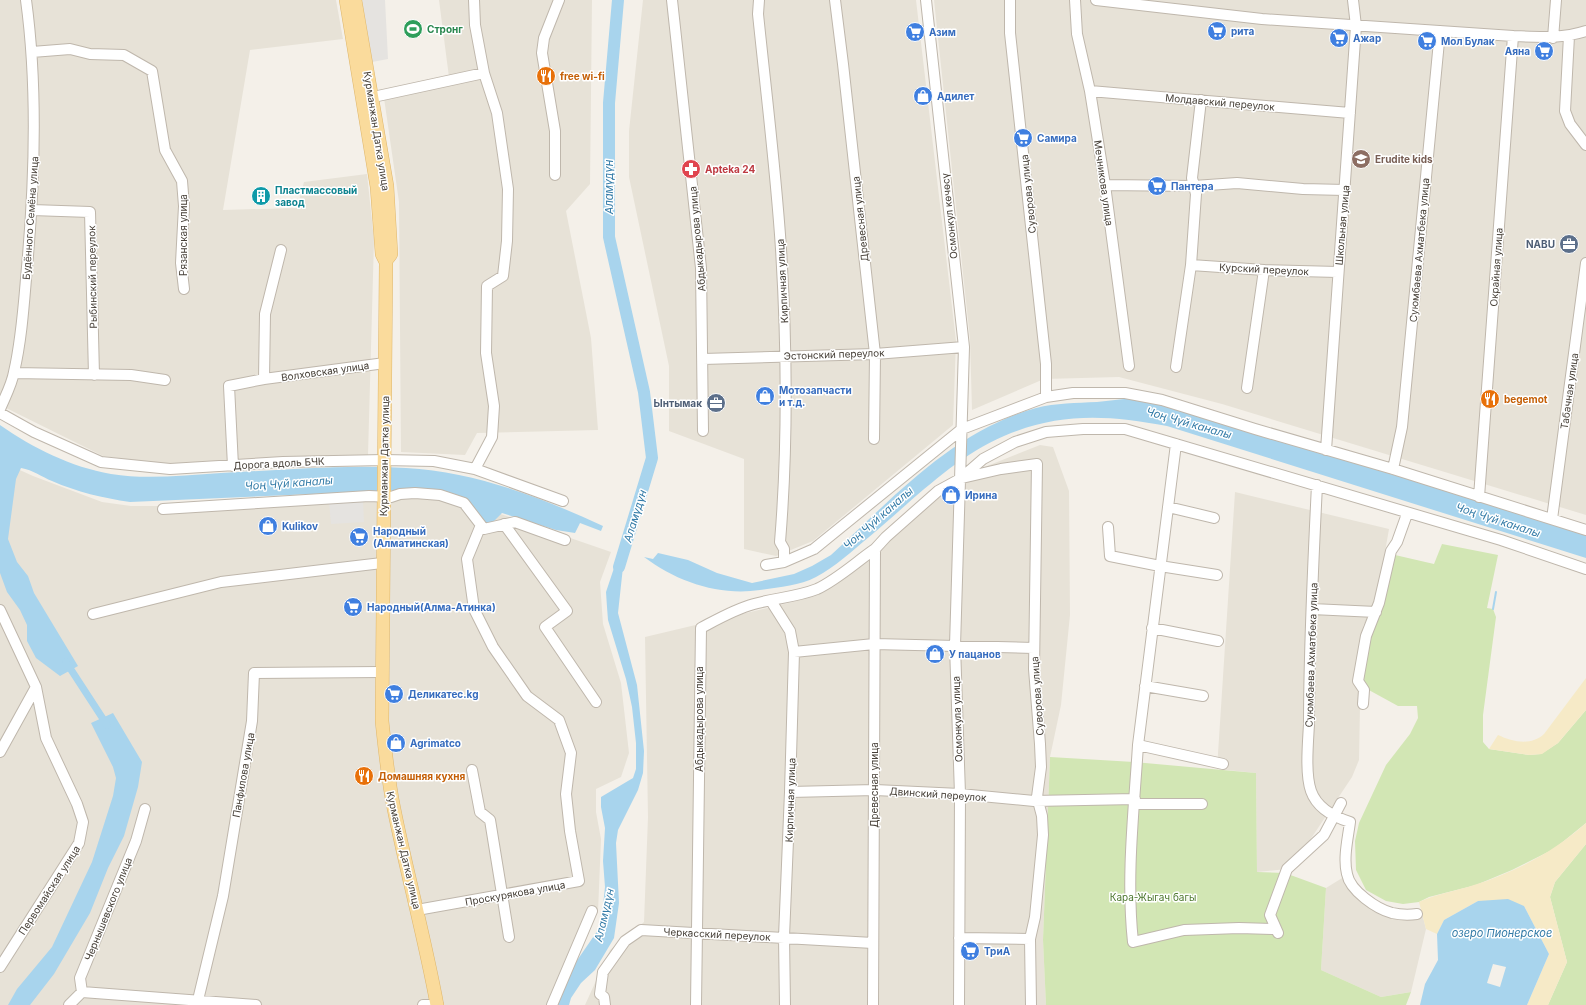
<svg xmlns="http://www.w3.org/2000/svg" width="1586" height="1005" viewBox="0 0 1586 1005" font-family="Inter,sans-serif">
<rect width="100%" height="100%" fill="#f4f0e9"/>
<!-- residential -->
<path fill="#e7e2d7" d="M0,0h336l7,39 -93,11 -27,160 74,-2 7,-26 63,-8 7,66 -6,215 -197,10 -68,-9 -103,-51z
M439,0h153l-2,184 -24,27 25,127 7,92 -121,3 -12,22 -64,-3 -2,-250 -15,-104 66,-13z
M643,0h273l40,341 -3,84 -140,116 -37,15 -32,-7v-90l-75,-28v-65l-40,-189v-46z
M934,0h652v515l-364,-111 -103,-27 -75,2 -72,31 -2,-71z
M1040,445l13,2 16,44 1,124 -9,90 -11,52 -7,183 3,65h-461l25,-55 34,-28 4,-105 -3,-180 148,-35 32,-11 37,-28 55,-48 55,-43z
M0,461l33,15 69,26 29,4h36l270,-14 174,60 -11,30 3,42 18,59 8,70 -8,24 -25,12v23l5,27 -3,73 -50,93h-548z
M1235,492l154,37 -13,74 -13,23 -7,50 4,30 -1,54 -7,17 -46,69 -19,23 -30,3 -1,-99 -39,-4z
M1347,875l4,11 40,27h31l4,16 -15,63 -30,5 -60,-27 5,-82z"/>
<!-- green -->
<path fill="#d2e6b4" d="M1442,544l56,11 -11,53 6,1 3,8 -13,98v27l6,7 40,6 12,-1 17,-11 28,-33v113l-32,26 -42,21 -36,15 -47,12 -10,5 -16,2 -17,-3 -20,-11 -10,-20 -1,-29 4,-18 27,-58 24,-31 8,-16 -1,-12h-19l-31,-17 -6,-16 7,-33 27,-85 39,9z
M1050,757l84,5 122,11 1,99 28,1 41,15 -5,82 60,27 30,-5 -5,13h-360l-3,-65z
M1586,844v161h-38l19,-43 -17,-65 5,-15z"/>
<!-- sand -->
<path fill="#f6eac7" d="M1586,678v32l-28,33 -16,11 -13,1 -40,-6 9,-14c15,7 33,11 46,-1z
M1586,823v21l-31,38 -5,15 17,65 -19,43h-21l22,-51 -25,-48 -46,-5 -34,19 -7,14 -11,-5 -7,-27c17,-8 37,-11 55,-17 41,-13 80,-33 112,-62z"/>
<!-- parking -->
<path fill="#e5e3e0" d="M362,0h23l3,59 -16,3z
M363,501l1,21 -33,2 -2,-22z"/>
<!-- water -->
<path fill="#a8d4ed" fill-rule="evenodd" d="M1133,398l34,7 419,129v24l-419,-132c-59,-11 -107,-14 -163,10 -51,22 -93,66 -135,101 -17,14 -34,30 -53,40 -17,9 -37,10 -56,13 -41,6 -83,-8 -116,-33l9,2 5,-6 30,7 29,13 35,10 42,-9 18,-8 19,-11c62,-57 122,-124 205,-147 20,-5 40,-5 61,-6 12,-1 24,-3 36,-4z
M0,425c33,23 71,42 111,49 36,6 73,1 110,-1 61,-3 123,-9 185,-5 70,4 134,29 197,58l-2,5 -21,-8 -5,10 -19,-3 -54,-17 -11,11c-12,-1 -13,-15 -21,-21l-65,-13 -275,12c-27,-4 -53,-10 -78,-21 -10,-4 -19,-11 -31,-13l-5,11 -8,60 9,23 11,14 6,17 44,73 -18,10 -24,-18 -9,-17v-16l-7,-15 -13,-18 -7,-19z
M620,550l7,4 -4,13 -5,46 19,72 7,66 -1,22 -5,17 -20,40 -2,13 3,60 -5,35 -19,32 -14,13 -10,15 -2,7h-13l11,-30 31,-45 4,-15 3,-28 -2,-26 2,-33 -4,-21v-10l32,-19 3,-9v-26l-4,-36 -6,-28 -18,-59 -1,-13 -1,-15z
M113,713l29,49 -4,25 -14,49 -16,32 -18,45 -36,61 -24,31h-22l9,-16 35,-42 40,-85 21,-66 3,-18 -3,-11 -22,-44z
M1508,899l16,7 25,48 -22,51h-107l5,-21 13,-24 -1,-26 7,-14 34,-19zM1493,964l13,3 -6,20 -13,-4z"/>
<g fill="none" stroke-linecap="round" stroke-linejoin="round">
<!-- stream -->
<path stroke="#a8d4ed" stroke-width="2" d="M1493,609l3,-17"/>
<!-- canal -->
<path stroke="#a8d4ed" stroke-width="7" d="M66,662l41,63"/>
<!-- river -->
<path stroke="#a8d4ed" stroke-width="12" d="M618,0l-9,103v134l35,155 8,66 -33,109"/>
<!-- minor casing -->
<g stroke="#bfb7ac" stroke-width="12">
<path id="minor" d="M474,0l1,25 9,48 13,40 11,76 -1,52 -4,35 -16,10 -1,67 8,53 -2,31 -17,32
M672,0l29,268 2,163
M759,0l-1,14c8,78 18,157 23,235 6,98 7,196 -1,293l4,7v13
M835,0l8,64 32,290 -1,85
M926,0l38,347 -9,299 5,148 -1,211
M1010,0v33l36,331v33
M1075,0l2,34 13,57 15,94 24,181
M1096,0l166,19 251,17c26,1 48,3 73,-5
M1569,36l-4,75 5,13 16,21
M1553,38l3,-38
M32,52l38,-3 20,5 34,1 28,16 13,79 17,31 2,25 -3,57 3,26
M1090,91l260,22
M364,99l120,-26
M555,175v-44l-13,-78 2,-15 15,-38
M1105,185l89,1 43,-3 66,6 42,1
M32,210l58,2 4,163
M1191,265l73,5 74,2
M703,359l172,-5 89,-7
M1176,367l15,-102 5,-71 -4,-16 9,-78
M14,373l117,2 34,5
M264,379l1,-65 16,-64
M1247,388l17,-118
M0,409c5,-12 12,-25 14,-37 8,-34 10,-71 13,-105 8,-89 11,-179 -1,-267
M0,413l34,19 67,30 69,7 113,-7 101,-2 50,1 41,8 88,32
M1176,444l-38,301 85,19
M1326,450l30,-424 -3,-26
M233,466l-4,-80 35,-7 121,-16
M1393,469l9,-42 38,-396
M962,478l39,-9 36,-5 -3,205 6,75 1,23 -4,30 5,19 1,19 -8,82 -5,22 1,66
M1317,485c-4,80 -8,160 -8,239 -1,19 -4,50 2,67 6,17 23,26 39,31 -2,16 -7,36 -3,52 3,17 30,35 45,39 9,2 17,2 25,1
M1479,497l34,-461
M1168,507l46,11
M163,509l206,-13 22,1 9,-3 15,-1 25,2 24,8 20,26 31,-7 50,18
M1552,519l34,-256
M504,524l63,87 -22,16 51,75
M1108,527l2,29 50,10 57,9
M766,565l18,-3 30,-13 148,-120 84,-32 27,-4h52l37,7 93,29 138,40 193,61
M771,601l19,30 4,21 -4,140 -6,145 1,68
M1312,609l64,3
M0,610l36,77 10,51 31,66 6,18 -4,21 -79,124
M93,614l128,-32 161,-19
M1152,628l66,13
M794,652l80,-8 160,4
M1145,686l58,10
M1363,704l1,-14 -6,-9 8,-45 13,-33 12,-52 6,-9 10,-28
M1138,745c-4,65 -12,132 -5,197l51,-12 55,-2 35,1
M0,752l36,-65
M472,770l8,42 10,8 19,117
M790,792l85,-2 85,4 74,7 101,-2
M1134,804h68
M417,910l162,-29 -9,-50 -4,-37 5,-41 -12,-33 -32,-24 -34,-49 -19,-38 -7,-50 14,-34
M1278,933l-8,-18 17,-46 37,-34 17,-32
M959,938l71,1
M82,992l174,13
M198,1000l25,-104 29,-175 2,-48 127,-1
M69,1005l13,-13 -2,-14 56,-137 9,-32
M423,1005h15
M552,1005l40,-94
M605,1005l-1,-8 -4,-3 3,-22 22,-31 16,-11 232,13
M696,1005l5,-377c17,-9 34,-19 53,-24 21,-6 43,-7 63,-15 21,-10 39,-27 58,-40
M873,1005l2,-456 11,-12 52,-46 22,-12 23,-20 32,-17 31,-10 37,-3h42l376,111 85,29"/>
</g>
<!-- major casing -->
<g stroke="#dfb76c" stroke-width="14">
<path id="major" d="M346,0l31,187 5,67 4,8 -4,459c3,29 6,59 12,88 13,65 31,130 43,196
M355,0l32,186 4,68 -3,4"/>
</g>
<!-- minor -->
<use href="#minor" stroke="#fff" stroke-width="10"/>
<!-- major -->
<use href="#major" stroke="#fadb9c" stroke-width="13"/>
</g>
<!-- icons -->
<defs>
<g id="stadium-disc" transform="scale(1)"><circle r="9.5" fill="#2e9e5b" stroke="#fff"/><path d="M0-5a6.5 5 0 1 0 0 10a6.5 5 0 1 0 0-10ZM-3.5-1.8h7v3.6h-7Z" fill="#fff"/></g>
<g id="supermarket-disc" transform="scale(1)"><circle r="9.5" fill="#3f7fe0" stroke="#fff"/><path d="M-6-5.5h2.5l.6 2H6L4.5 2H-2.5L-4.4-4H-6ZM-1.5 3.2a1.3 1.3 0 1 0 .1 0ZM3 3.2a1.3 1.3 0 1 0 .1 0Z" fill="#fff"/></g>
<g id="restaurant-disc" transform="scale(1)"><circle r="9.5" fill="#e8710a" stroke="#fff"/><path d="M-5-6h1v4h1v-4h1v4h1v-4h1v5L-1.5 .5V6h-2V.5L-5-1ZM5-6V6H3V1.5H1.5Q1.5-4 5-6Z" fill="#fff"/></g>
<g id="shop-disc" transform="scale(1)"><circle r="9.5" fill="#3f7fe0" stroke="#fff"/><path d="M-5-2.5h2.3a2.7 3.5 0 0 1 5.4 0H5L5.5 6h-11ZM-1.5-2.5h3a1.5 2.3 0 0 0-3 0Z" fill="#fff"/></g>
<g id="school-disc" transform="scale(1)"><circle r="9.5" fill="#8d6e63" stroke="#fff"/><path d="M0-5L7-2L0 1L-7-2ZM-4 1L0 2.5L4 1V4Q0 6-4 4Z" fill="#fff"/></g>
<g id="pharmacy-disc" transform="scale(1)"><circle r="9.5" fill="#e0444e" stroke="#fff"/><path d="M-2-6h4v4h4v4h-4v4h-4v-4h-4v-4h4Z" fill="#fff"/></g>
<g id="building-disc" transform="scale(1)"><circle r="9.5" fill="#0f9aa8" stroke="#fff"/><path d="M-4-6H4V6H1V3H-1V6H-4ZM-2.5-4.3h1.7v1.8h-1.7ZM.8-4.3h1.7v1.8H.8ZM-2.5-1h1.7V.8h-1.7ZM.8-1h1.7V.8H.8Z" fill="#fff"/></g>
<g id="office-disc" transform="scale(1)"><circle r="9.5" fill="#5c6f8a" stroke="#fff"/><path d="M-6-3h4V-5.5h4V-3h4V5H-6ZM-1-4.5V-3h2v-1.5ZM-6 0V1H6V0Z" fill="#fff"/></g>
</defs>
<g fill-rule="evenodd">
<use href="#stadium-disc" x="413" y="29"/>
<use href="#supermarket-disc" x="1217" y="31"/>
<use href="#supermarket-disc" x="915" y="32"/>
<use href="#supermarket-disc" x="1339" y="38"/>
<use href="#supermarket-disc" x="1427" y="41"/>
<use href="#supermarket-disc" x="1544" y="51"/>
<use href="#restaurant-disc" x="546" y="76"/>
<use href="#shop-disc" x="923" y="96"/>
<use href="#supermarket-disc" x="1023" y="138"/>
<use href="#school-disc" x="1361" y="159"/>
<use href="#pharmacy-disc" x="691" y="169"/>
<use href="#supermarket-disc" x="1157" y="186"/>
<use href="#building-disc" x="261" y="196"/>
<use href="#office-disc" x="1569" y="244"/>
<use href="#shop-disc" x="765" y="396"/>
<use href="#restaurant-disc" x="1490" y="399"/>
<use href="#office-disc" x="716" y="403"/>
<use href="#shop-disc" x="951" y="495"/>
<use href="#shop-disc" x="268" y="526"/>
<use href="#supermarket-disc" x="359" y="537"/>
<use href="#supermarket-disc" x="353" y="607"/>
<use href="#shop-disc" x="935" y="654"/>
<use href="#supermarket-disc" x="394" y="694"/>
<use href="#shop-disc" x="396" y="743"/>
<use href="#restaurant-disc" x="364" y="776"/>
<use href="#supermarket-disc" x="970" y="951"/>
</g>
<g text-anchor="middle" stroke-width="3" stroke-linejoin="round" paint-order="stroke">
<!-- leisure labels -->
<g font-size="10" font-weight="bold" fill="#27864d" stroke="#fff" text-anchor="start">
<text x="427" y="33">Стронг</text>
</g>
<!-- shop labels -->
<g font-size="10" font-weight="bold" fill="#366cbe" stroke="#fff" text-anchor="start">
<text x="1231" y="35">рита</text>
<text x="929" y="36">Азим</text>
<text x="1353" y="42">Ажар</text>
<text x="1441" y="45">Мол Булак</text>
<text x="1530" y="55" text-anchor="end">Аяна</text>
<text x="937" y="100">Адилет</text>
<text x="1037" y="142">Самира</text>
<text x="1171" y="190">Пантера</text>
<text x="779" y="394">Мотозапчасти<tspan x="779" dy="12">и т.д.</tspan></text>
<text x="965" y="499">Ирина</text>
<text x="282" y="530">Kulikov</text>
<text x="373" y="535">Народный<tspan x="373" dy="12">(Алматинская)</tspan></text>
<text x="367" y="611">Народный(Алма-Атинка)</text>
<text x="949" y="658">У пацанов</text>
<text x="408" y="698">Деликатес.kg</text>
<text x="410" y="747">Agrimatco</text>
<text x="984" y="955">ТриА</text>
</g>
<!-- food labels -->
<g font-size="10" font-weight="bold" fill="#c56008" stroke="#fff" text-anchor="start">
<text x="560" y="80">free wi-fi</text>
<text x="1504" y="403">begemot</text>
<text x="378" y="780">Домашняя кухня</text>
</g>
<!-- street labels -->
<g font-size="10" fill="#474038" stroke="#fff">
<text transform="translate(1220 102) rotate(5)" y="4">Молдавский переулок</text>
<text transform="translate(377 131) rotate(81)" y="4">Курманжан Датка улица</text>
<text transform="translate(1104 183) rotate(82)" y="4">Мечникова улица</text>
<text transform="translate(1028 194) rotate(-96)" y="4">Суворова улица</text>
<text transform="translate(949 216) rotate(-96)" y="4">Осмонкул көчөсү</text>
<text transform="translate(30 218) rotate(-86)" y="4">Будённого Семёна улица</text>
<text transform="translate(860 219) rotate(-96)" y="4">Древесная улица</text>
<text transform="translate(1342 225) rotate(-85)" y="4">Школьная улица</text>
<text transform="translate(183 235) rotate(-90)" y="4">Рязанская улица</text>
<text transform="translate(697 239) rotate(-95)" y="4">Абдыкадырова улица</text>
<text transform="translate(1419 250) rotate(-85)" y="4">Суюмбаева Ахматбека улица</text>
<text transform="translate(1496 267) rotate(-86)" y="4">Окрайная улица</text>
<text transform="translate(1264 269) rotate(3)" y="4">Курский переулок</text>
<text transform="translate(92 277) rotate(-91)" y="4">Рыбинский переулок</text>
<text transform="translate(782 281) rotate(-93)" y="4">Кирпичная улица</text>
<text transform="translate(834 354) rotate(-2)" y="4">Эстонский переулок</text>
<text transform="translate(325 371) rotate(-8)" y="4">Волховская улица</text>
<text transform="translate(1569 391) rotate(-82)" y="4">Табачная улица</text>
<text transform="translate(384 456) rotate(-89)" y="4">Курманжан Датка улица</text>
<text transform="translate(279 463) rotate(-3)" y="4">Дорога вдоль БЧК</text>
<text transform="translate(1311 655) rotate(-88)" y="4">Суюмбаева Ахматбека улица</text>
<text transform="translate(1037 696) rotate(-94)" y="4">Суворова улица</text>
<text transform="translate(699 719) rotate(-90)" y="4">Абдыкадырова улица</text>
<text transform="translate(957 719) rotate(-92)" y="4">Осмонкула улица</text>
<text transform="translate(243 775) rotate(-80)" y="4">Панфилова улица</text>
<text transform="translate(874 785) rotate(-90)" y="4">Древесная улица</text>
<text transform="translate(938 794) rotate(4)" y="4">Двинский переулок</text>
<text transform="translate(790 800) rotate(-88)" y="4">Кирпичная улица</text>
<text transform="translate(404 850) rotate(77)" y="4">Курманжан Датка улица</text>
<text transform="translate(49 890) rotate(-57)" y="4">Первомайская улица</text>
<text transform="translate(515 893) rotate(-10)" y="4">Проскурякова улица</text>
<text transform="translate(108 909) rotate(-68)" y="4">Чернышевского улица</text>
<text transform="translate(717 934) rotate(3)" y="4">Черкасский переулок</text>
</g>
<!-- education labels -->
<g font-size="10" font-weight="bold" fill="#785e54" stroke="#fff" text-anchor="start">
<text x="1375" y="163">Erudite kids</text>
</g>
<!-- health labels -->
<g font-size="10" font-weight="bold" fill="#be3a42" stroke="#fff" text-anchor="start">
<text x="705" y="173">Apteka 24</text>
</g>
<!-- culture labels -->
<g font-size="10" font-weight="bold" fill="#0d838f" stroke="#fff" text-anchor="start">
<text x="275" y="194">Пластмассовый<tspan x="275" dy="12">завод</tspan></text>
</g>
<!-- service labels -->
<g font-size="10" font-weight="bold" fill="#4e5e75" stroke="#fff" text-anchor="end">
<text x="1555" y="248">NABU</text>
<text x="702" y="407">Ынтымак</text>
</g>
<!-- park labels -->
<g font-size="10" fill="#4c772d" stroke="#fff">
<text x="1153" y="901">Кара-Жыгач багы</text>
</g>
<!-- water labels -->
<g font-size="11" font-style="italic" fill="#337ba7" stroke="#fff">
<text transform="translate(609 187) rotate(-90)" y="4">Аламүдүн</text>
<text transform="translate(1189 423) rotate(16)" y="4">Чоң Чүй каналы</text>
<text transform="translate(289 483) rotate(-4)" y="4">Чоң Чүй каналы</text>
<text transform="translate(635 516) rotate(-73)" y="4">Аламүдүн</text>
<text transform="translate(878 518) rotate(-41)" y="4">Чоң Чүй каналы</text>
<text transform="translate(1498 520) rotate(18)" y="4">Чоң Чүй каналы</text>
<text transform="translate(604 915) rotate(-77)" y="4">Аламүдүн</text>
<text x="1502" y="937">озеро Пионерское</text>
</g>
</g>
</svg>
